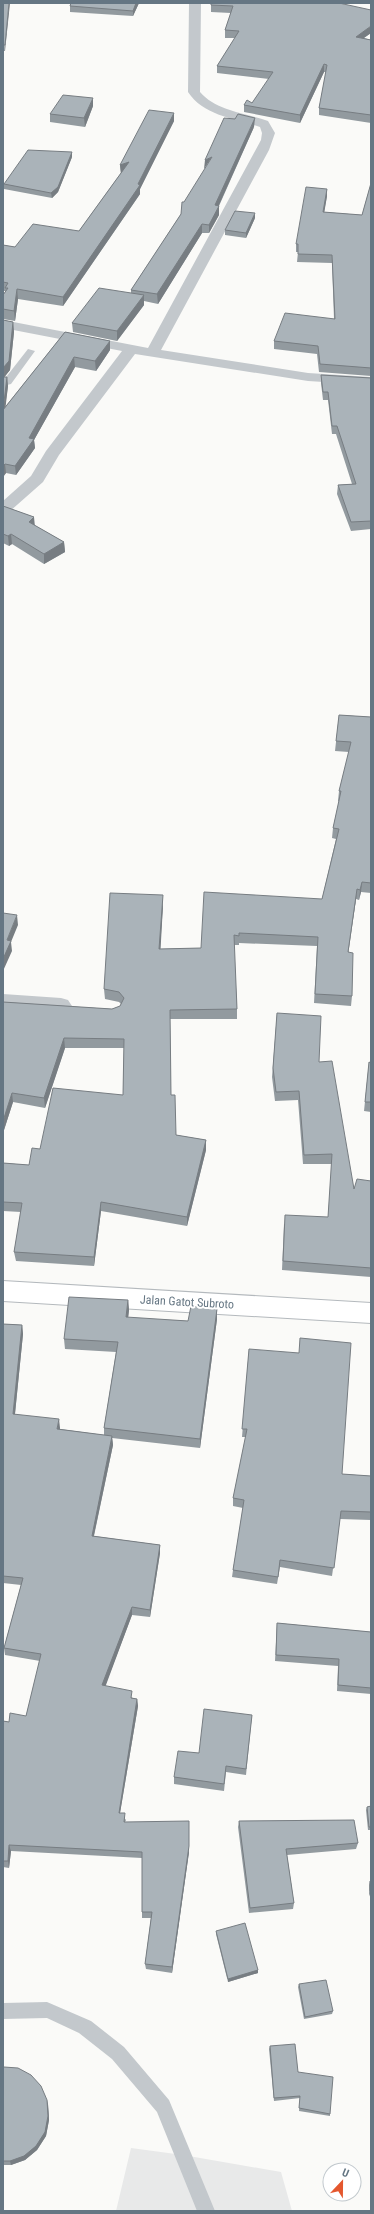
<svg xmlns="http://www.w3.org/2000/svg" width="374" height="2214" viewBox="0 0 374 2214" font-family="'Roboto Condensed',sans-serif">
<rect width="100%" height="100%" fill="#fafaf8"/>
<!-- built -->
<path fill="#e8e9e9" d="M131,2148l52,7 98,17 11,39h-176z"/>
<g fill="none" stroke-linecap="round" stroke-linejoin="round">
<!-- highway casing -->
<g stroke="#b4b9bd" stroke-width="2">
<path id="highway" d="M3,1281l368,22v20l-368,-22z"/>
</g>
<!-- lane -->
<path fill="#c3c8cc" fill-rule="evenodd" d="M28,349l7,2 -24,33 -8,2v-5z
M47,2002l44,19 33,26 45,53 46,111h-18l-40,-99 -45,-53 -33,-26 -32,-15 -44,1v-16z"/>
<!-- street -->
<path fill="#c3c8cc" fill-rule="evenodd" d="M189,3h12l-1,89c16,19 46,21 68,29l7,12 -6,17 -108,200 147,23 63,4v8l-63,-4 -173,-27 -76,101 -16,27 -34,30 -6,2v-13l28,-25 15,-25 76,-100 -119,-23v-8l145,28 113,-208 1,-7 -2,-6c-26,-9 -56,-11 -72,-35z
M3,994l58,4 7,2 4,6 -4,6 -7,2 -58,-4z"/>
<!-- highway -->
<use href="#highway" fill="#fff" fill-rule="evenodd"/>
</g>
<!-- wall -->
<path fill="#929a9f" d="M3,3l2,48h-2z
M71,3h68l-6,13 -63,-4v-6z
M339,3l32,30 -7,5 7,2v83l-52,-8v-7l7,-36h-2l-24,51 -56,-11v-7l8,-2 17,-24 -52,-6v-7l18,-28h-10v-8l6,-17 -20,-1v-7z
M93,106l-8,21 -35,-5v-8z
M174,113v8l-34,68v5l-77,112 -45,-7 -3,22 -12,-2v-24l2,-3v-1h-2v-46l12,2 64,-16 42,-58 -1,-8z
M254,127l-35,79v9l-10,18h-7l-44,71 -14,-3v4l-27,36 -44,-9 -1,-9 59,-30v-3l50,-76 3,-12z
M72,157l-14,35 -6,6 -48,-9v-5z
M371,183v193l-52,-4 -2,-18 -43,-5v-8l60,-22 -2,-56 -35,-1 1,-10h-2v-8l31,-55v7l-3,16 38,3z
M255,218l-9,20 -21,-3v-5z
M3,320l10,2 1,10 -4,38 -6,7h3l1,9 -3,21 60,-75 45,9v9l-14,21 -21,-4 -41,73 1,8 -19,27 -10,-2 -3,4z
M321,375l50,3v151l-20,2 -14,-37 1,-9 14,-1 -16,-50h-4l-4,-34h-5l-2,-17z
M3,506l31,11v8l30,17 1,10 -21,12 -32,-20 -3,2 -6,-3z
M339,715l32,2v176l-10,-1 -2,8 -3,-1 -8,53 4,44 -1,10 -37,-3 3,-57 -78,-3v2h-5l3,64v10h-67l1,76 5,40 30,5v10l-19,76 -86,-15 -7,55 -78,-5 -2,-9 7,-40 -18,-1v-48l26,2 11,-16 83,-54 1,-47h-59l-20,60 -32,-6 -9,28h-1v-128l109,7 8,-3 1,-2 -2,-2 -14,-3 -1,-10 59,-84 -3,44 41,-1 121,-49 14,-60 -4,-1 1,-10 6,-27h-1l1,-10 10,-39 -14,-1z
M277,1013l42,49 35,127 17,-8v96l-89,-7 2,-46 44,-7 4,-53h-29l-5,-64 -23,1 -3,-24z
M369,1062l2,1v49l-7,-1z
M128,1300l1,10 -1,8 60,3 29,-12v10l-17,129 -88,-10 1,7 -19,91 66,9v8l-10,64 -18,-2 -27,71 28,12 4,1 1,7 -18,107 6,7 -1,2 64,30 -17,121 -26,-4 -1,-5 6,-46h-9v-60l-131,-7 -2,17 -6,-1v-146l6,1 17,-6 14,-55 -35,-6 -1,-7 17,-63 -18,-2v-259l19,1 1,9 -8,80 45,14v1l44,6v-7l12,-76 -51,-3 -1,-10z
M249,1349l93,125 29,2v44l-31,-1 -8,57 -52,-9 -3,17 -45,-7 1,-7 10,-62 -10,-2v-8l13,-61h-4z
M277,1623l94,9v62l-34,-3 1,-25 -63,-5z
M252,1715l-6,60 -20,-3 -2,19 -50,-7v-7l25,-24z
M371,1806v24h-3l-2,-20 1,-3z
M239,1821l119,22 -2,6 -69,6 7,48 -1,6 -44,4 -11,-86z
M370,1881h1v18l-2,-5v-9z
M216,1931l42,39v3l-30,9 -12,-48z
M299,1984l34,27 -1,3 -28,5 -6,-32z
M270,2046l28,26 32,42v2l-31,-5 1,-13 -26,3 -5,-52z
M3,2068l45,36 1,16 -3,16 -9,14 -12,10 -14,5h-8z"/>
<!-- shaded-wall -->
<path fill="#777d82" d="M9,3h1l-5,48v-6z
M136,3h3l-6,13v-5z
M371,26v7l-16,11 1,-7z
M324,64v8l-24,51v-8z
M93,98v8l-8,21 -1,-9z
M174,113v8l-34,68v5l-77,112v-9l75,-113z
M255,118l-1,9 -36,80 1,-1v9l-10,18v-8l6,-20z
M72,152v5l-14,35 -6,6 -1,-5z
M212,157l-8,12 1,-9z
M129,162l-8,12 -1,-9z
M327,189v7l-4,24v-8z
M255,213v5l-9,20v-5z
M202,224v9l-44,71 -1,-10z
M17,289l1,10 -3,22 -1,-10z
M144,295v10l-27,36v-10z
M13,322l1,10 -4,38 -7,9v-11z
M110,341v9l-14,21 -1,-10z
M74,357l1,10 -41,73 1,8 -19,27 -1,-9 14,-28z
M7,377l1,9 -4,34 -1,-10z
M5,464l1,9 -3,4v-11z
M34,517l1,10 -6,-5z
M11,534l1,10 -3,2 -1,-10z
M64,542l1,10 -21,12v-10z
M362,882l-1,10 -2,8 1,-10z
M357,889l-1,10 -9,63 1,-10z
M163,895v10l-3,54 -1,-10z
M17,915l1,10 -7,17 1,9 -9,20v-12l4,-19z
M64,1038l1,10 -20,60 -1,-10z
M12,1093l1,9 -9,28 -1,-9z
M206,1140v10l-19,76v-9z
M101,1202v9l-7,55v-9z
M128,1300l1,10 -2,17 -1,-10z
M217,1309v10l-17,129v-9z
M22,1325l1,9 -9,89 -1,-9z
M59,1419l1,9 -2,9 -1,-8z
M112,1436l1,9 -21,99v-8z
M160,1545v8l-10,64v-7z
M132,1607v8l-29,78 -1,-8z
M137,1699l1,7 -19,113v-6z
M9,1845l2,6 -2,17 -1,-7z
M189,1846v6l-17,121v-6z
M258,1970v3l-30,9v-3z
M47,2100l1,4 1,16 -3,16 -9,14 -12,10 -14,5 -1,-4z"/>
<!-- building -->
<path fill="#aab3b9" stroke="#777d82" d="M3,3h6l-4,42h-2z
M71,3h65l-3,8 -63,-5z
M211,3h128l32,7v16l-15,11 15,3v75l-52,-7 8,-43 -3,-1 -24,51 -56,-10 3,-5 5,3 21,-31 -56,-6 22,-35 -14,-1 8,-24 -22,-1z
M63,95l30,3 -9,20 -34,-4z
M149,110l25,3 -36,71 2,1 -77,112 -46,-8 -3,22 -11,-2v-14l5,-7h-3l3,-5 -5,-1v-37l12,2 18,-23 46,7 50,-69 -9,3z
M238,114l17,4 -40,87 4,1 -10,19 -7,-1 -45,70 -26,-4 50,-76 1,-12h2l28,-45 -7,3 19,-42 11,1z
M28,150l44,2 -14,35 -7,6 -47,-9z
M371,183v185l-51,-4 -2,-18 -44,-5 11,-28 50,6 -3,-64 -34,-1v-10h-2l10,-57 21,2 -4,23 39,3z
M235,211l20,2 -9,20 -21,-3z
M99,288l45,7 -27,36 -45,-8z
M3,320l10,2 -4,39 -6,7z
M65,332l45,9 -15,20 -21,-4 -45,81 5,1 -19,27 -10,-2 -2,2v-89h4l-4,33z
M321,375l50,3v143l-20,1 -13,-37 18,-1 -19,-58h-5l-4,-34h-5z
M3,506l31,11 -5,5 35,20 -20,12 -33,-20 -3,2 -5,-2z
M339,715l32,2v166l-9,-1 -2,8 -3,-1 -9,63 5,1 -1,43 -37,-2 3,-57 -79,-4v3l-5,-1 3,74 -67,1 1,85h4l1,40 30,5 -19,77 -86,-15 -7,55 -80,-5 8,-49 -19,-1v-39l26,2 3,-17 8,1 13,-61 70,7 1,-56 -60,-1 -20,60 -32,-5 -9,28v-119l109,7 8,-3 4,-8 -5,-6 -15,-3 6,-96 53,2 -4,54 42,-1 3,-56 118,7 17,-70 -6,-1 8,-37h-2l12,-49 -15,-1z
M3,913l14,2 -10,25 4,1 -8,18z
M277,1013l44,3 -2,46 13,-1 22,128 3,-10 14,2v87l-88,-7 2,-46 43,2 4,-63 -28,1 -5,-64 -23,1 -3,-24z
M369,1062l2,1v39h-6z
M69,1297l59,3 -2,17 62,4 3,-15 26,3 -17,130 -96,-11 14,-86 -54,-3z
M3,1324l19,1 -9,89 46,5 -2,10 55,7 -20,100 68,9 -10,65 -18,-3 -30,78 30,6 -1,7 6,1 -18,114h6l-1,9 65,-1v25l-17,121 -27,-3 7,-52h-10v-60l-133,-7 -1,16h-5v-140l6,1 1,-9 16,3 15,-62 -37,-6 19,-70 -20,-2z
M300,1338l51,5 -9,131 29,2v36l-30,-1 -7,57 -54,-8 -2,17 -45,-7 11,-70 -11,-2 14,-69h-5l7,-80 50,4z
M277,1623l94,9v56l-33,-3 1,-26 -63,-4z
M204,1709l48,6 -6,54 -20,-3 -2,18 -50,-7 4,-26 21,2z
M371,1806v21h-2l-2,-20z
M354,1820l4,23 -72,6 8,54 -44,5 -11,-87z
M370,1881h1v12l-1,-3z
M245,1923l13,47 -30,9 -12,-48z
M326,1980l7,31 -28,6 -6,-33z
M295,2044l3,28 35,5 -3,37 -31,-6 1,-12 -26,2 -4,-52z
M4,2067l14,1 13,7 10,11 6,14 1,16 -3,16 -9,14 -12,10 -14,5h-7v-93z"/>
<g text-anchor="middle" stroke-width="4" stroke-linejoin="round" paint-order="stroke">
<!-- street labels -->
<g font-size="12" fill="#657683" stroke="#fff">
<text transform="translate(187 1302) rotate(3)" y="4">Jalan Gatot Subroto</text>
</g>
</g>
<!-- border -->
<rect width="374" height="2214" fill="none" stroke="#657683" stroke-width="8"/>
<!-- north arrow -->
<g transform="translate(342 2182) rotate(22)"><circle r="19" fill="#ffffff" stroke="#c1c8cd"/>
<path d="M0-3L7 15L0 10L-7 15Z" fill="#e4572e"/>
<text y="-6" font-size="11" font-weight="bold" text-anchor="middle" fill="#657683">U</text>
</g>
</svg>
